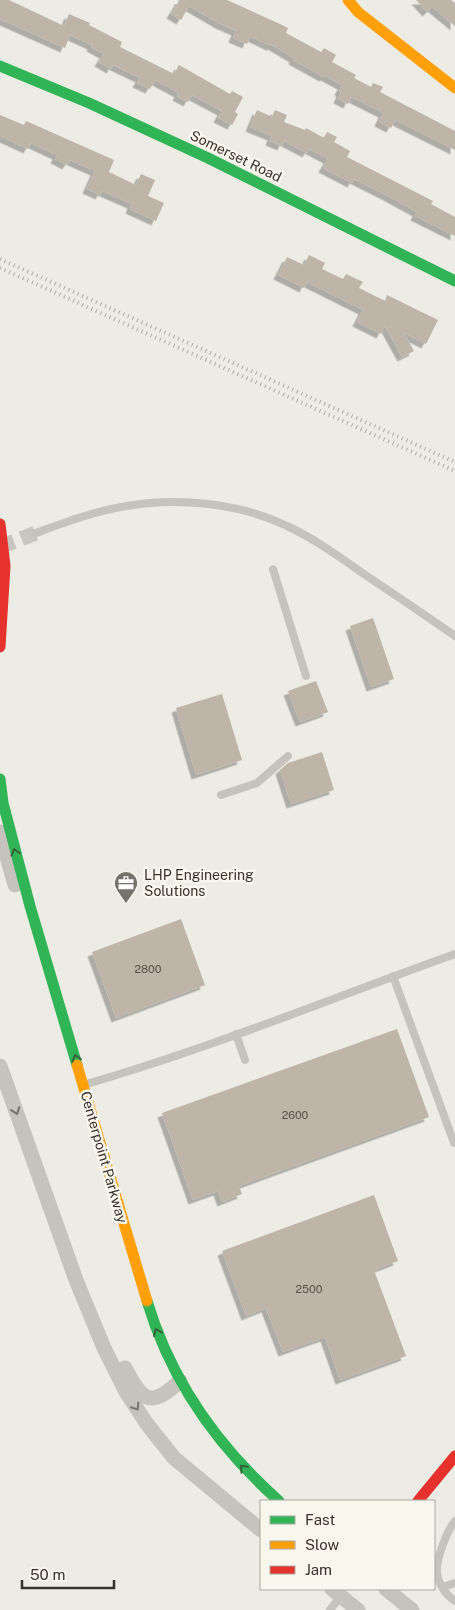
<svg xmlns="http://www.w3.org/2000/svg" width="455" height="1610" viewBox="0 0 455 1610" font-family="'Public Sans',sans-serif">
<defs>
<filter id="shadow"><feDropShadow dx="-4.5" dy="4.5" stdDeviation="0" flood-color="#0004"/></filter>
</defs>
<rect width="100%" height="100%" fill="#ecebe4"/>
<!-- building -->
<path fill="#beb4a8" filter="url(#shadow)" d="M0,0h9l55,26 5,-12 21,9 -1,2 33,17 -2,5 54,27 5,-9 51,29 2,-3 11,6 -8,15 3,2 -6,11 -14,-7 4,-7 -30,-16 -4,7 -11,-6 2,-3 -24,-13 -5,9 -13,-6 3,-5 -27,-13 -2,4 -12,-7 5,-8 -13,-7 1,-2 -22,-10 -5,13 -65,-29z
M178,0h49l53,24 8,4 -2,5 35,19 3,-4 12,7 -4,7 24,13 -2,3 17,9 2,-4 10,4 -3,5 75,39v19l-60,-30 -4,8 -12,-6 4,-9 -32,-16 -3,7 -10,-5 3,-7 -2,-1 3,-6 -17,-9 -1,1 -31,-17 1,-2 -22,-13 -1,1 -21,-10 -3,8 -14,-6 3,-7 -16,-7 -31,-18 -8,14 -10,-6 8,-13z
M416,0h35l4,3v23l-23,-19 -5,5z
M257,110l15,7 3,-7 12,5 -3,7 21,8 1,-2 18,10 3,-6 10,5 -3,5 16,9 -3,6 86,44 -2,3 24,13v19l-40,-20 2,-4 -29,-16 -34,-17 -2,4 -29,-15 5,-9 -19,-10 -2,4 -23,-12 -2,5 -12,-5 2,-5 -22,-9z
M0,115l24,10 2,-4 88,39 -5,12 27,13 5,-11 14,6 -7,16 16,7 -8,18 -26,-12 2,-5 -30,-13 -2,4 -13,-6 8,-18 -25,-11 -3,5 -12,-6 2,-4 -26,-12 -3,6 -28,-13z
M309,255l16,8 -3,6 21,10 3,-5 17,8 -4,6 26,13 2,-6 51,25 -12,24 -22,-11 10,18 -12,6 -17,-31 -4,8 -24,-12 6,-12 -56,-28 -3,6 -26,-13 9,-18 17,8z
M373,618l21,61 -23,8 -21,-61z
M316,681l12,31 -28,10 -12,-31z
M222,694l20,66 -46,15 -20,-67z
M322,752l12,38 -43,14 -11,-34 8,-7z
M181,919l24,66 -89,33 -24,-66z
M397,1029l32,88 -190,69 3,8 -20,8 -4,-11 -25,9 -31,-87z
M374,1195l24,66 -24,9 32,86 -66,24 -15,-43 -42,15 -17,-44 -20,8 -24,-65z"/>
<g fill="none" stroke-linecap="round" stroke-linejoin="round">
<!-- street-tunnel -->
<path stroke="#c8c6bf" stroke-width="15" stroke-dasharray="15 8" stroke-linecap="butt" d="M0,547l36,-14"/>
<!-- lane -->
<path stroke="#c6c3bd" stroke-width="8" d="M36,533c30,-11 59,-22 91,-27 50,-9 113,-3 160,20 26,12 50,29 74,46 31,21 63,42 94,64
M273,569l33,107
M221,795l36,-12 31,-27
M393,976l61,167
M236,1034l9,26
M83,1085c126,-36 249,-87 372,-131
M455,1521c-8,10 -19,38 -18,51 1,12 9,23 18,29
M443,1587l12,-4
M330,1610l11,-14"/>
<!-- street -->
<path stroke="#c6c3bd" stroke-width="15" d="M0,832l15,53
M0,1066l76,214 28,68 22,44 21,32 27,34 87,72
M125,1368c17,33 25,41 55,13
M332,1589l26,21
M386,1589l26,21"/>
<!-- fast -->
<path stroke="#30b455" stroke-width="11" d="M0,66l89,37 119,55 247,123
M0,779l3,24 27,103 47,159
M147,1301c24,80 70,145 132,200"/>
<!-- slow -->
<path stroke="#ff9f0a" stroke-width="11" d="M348,0l10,12 97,76
M77,1065l70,236"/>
<!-- jam -->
<path stroke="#e5322d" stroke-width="11" d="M0,524l5,42 -5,81
M418,1501l37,-45"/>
<!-- rail -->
<path stroke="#aeaca7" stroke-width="4" stroke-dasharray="1 4" stroke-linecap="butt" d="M0,259l455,203
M0,268l455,203"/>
</g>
<!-- one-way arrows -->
<defs><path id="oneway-chevron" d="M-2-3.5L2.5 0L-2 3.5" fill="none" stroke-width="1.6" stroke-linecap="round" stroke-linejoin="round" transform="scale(1.25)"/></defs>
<g stroke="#35603a">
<use href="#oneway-chevron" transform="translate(15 852) rotate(-106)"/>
<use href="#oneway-chevron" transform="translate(76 1058) rotate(-106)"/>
<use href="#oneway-chevron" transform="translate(157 1332) rotate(-113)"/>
<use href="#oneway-chevron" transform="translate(243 1468) rotate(-133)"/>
</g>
<g stroke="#77736d">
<use href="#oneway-chevron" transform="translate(16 1111) rotate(70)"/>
<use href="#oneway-chevron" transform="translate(136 1407) rotate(57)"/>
</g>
<!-- icons -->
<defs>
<g id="office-pin" transform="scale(1.25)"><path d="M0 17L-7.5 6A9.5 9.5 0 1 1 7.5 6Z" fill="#76736c" stroke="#f8f6ed"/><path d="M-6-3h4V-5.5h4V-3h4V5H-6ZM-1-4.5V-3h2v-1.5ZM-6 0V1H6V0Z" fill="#fff"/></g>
</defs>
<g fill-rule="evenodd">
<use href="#office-pin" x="126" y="883"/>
</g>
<g text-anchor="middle" stroke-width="5" stroke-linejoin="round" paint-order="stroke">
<!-- number labels -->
<g font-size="11" fill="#59524a">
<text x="148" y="973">2800</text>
<text x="295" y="1119">2600</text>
<text x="309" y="1293">2500</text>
</g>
<!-- street labels -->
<g font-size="14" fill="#37322b" stroke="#f8f6ed">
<text transform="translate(236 156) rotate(26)" y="5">Somerset Road</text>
<text transform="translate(104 1157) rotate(74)" y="5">Centerpoint Parkway</text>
</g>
<!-- poi labels -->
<g font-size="14" fill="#37322b" stroke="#f8f6ed" text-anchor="start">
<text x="144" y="880">LHP Engineering<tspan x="144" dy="16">Solutions</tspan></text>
</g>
</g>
<!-- legend -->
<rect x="260" y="1500" width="175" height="90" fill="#f8f6ed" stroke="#aba89f"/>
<rect x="270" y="1516" width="25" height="8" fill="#30b455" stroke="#aba89f"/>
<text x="305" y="1525" font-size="15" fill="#37322b">Fast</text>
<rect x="270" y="1541" width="25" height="8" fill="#ff9f0a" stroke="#aba89f"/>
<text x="305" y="1550" font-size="15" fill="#37322b">Slow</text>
<rect x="270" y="1566" width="25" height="8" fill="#e5322d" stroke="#aba89f"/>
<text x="305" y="1575" font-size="15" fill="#37322b">Jam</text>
<!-- scale -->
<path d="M22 1580v8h92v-8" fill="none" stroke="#37322b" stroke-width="2.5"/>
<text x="30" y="1580" font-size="15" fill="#37322b" stroke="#f8f6ed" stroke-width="4" paint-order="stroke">50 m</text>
</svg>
